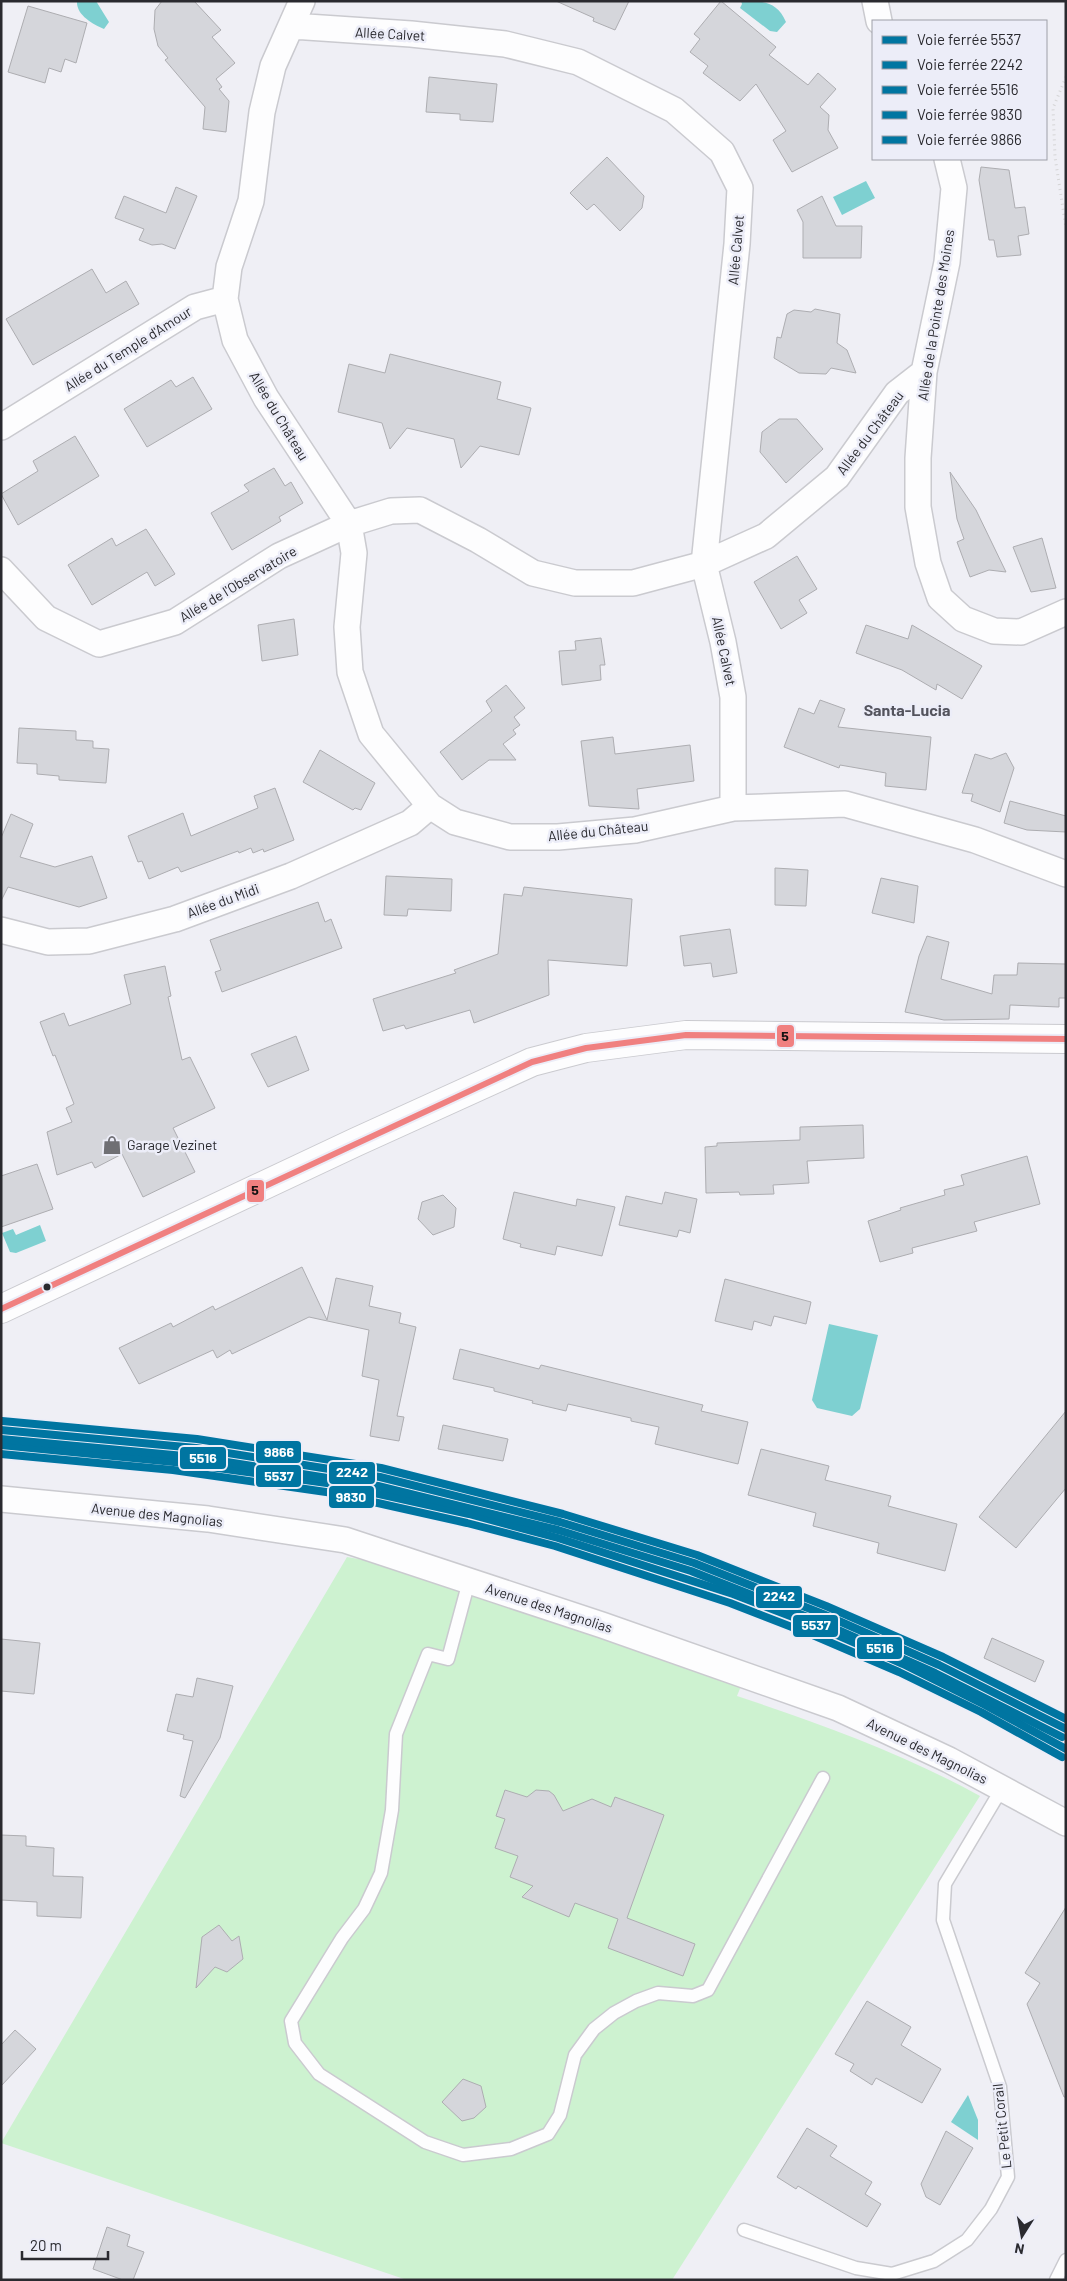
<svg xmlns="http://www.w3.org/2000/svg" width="1067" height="2281" viewBox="0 0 1067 2281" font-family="Barlow,sans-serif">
<rect width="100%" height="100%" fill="#efeff5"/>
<!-- green -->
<path fill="#cdf2d0" d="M347,1557l52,9 342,120 -4,10c84,28 165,57 243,100l-308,484h-265l-406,-137z"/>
<!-- water -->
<path fill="#7ed0d1" d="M96,1l13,21 -5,7c-11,-5 -28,-14 -27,-28z
M741,1c19,0 36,-1 45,21l-9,10 -7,-1 -30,-23 2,-4z
M866,181l9,17 -33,17 -9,-18z
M40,1225l6,16 -30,12 -6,-1 -8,-19 11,-4 3,6z
M829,1324l49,11 -18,74 -8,7 -35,-8 -5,-8z
M968,2095l10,25v20l-27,-18z"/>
<!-- building -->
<path fill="#d5d6db" stroke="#adadb1" d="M162,1h32l27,29 -9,7 23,26 -19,16 6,8 -3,2 10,12 -3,31 -23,-3 2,-22 -40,-47 3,-2 -10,-12 -4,-17 1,-19z
M556,1h73l-14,29 -22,-9 1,-3z
M721,1l55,46 -7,8 39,30 10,-12 18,16 -16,18 9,8 -1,15 10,18 -46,24 -19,-32 13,-9 -30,-47 -16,17 -37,-28 5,-7 -18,-14 10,-13 -6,-5z
M28,6l59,17 -11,40 -11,-4 -4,13 -12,-4 -4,15 -37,-11z
M429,77l68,7 -4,38 -33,-2v-6l-34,-2z
M607,157l37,39 -2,12 -22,23 -26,-27 -7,6 -17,-17z
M981,167l28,3 6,38 10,-1 4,27 -11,2 3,19 -24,2 -3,-17h-5l-10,-60z
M176,187l21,9 -22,53 -13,-5 -10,1 -13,-5 5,-11 -29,-11 9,-22 42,17z
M822,196l14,30h26l-1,32h-58v-36l-6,-12z
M92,269l14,24 20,-12 13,23 -106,61 -27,-46z
M815,309l25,5 -3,29 10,7 9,23 -25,-5 -5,6 -27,-1 -25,-15 3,-21 4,1 6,-24 7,-4 17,2z
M390,354l111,28 -4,17 34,9 -12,47 -39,-9 -19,22 -7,-29 -47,-11 -17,21 -8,-26 -44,-11 11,-48 36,9z
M193,377l19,32 -65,38 -23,-38 47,-29 5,7z
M779,419h18l26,30 -37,34 -26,-31 2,-20z
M75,436l24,40 -81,49 -17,-31 37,-23 -5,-10z
M274,468l11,18 6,-4 12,21 -24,14 2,4 -49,29 -21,-37 38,-22 -5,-6z
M950,472l26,38 30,62 -17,-2 -19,7 -13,-35 7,-3 -7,-20z
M146,529l29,45 -20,12 -8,-14 -55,33 -24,-40 44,-27 4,8z
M1042,538l14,50 -25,4 -18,-45z
M797,556l20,33 -18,11 8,13 -26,16 -27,-47z
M294,619l4,36 -36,6 -4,-36z
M866,625l42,14 4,-14 70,41 -20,33 -25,-15 -1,6 -34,-20 -46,-17z
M601,638l4,27h-5l1,15 -39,5 -3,-34 17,-1 -1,-9z
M506,685l19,23 -11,9 6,8 -7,5 3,4 -13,10 13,16h-27l-27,20 -22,-28 52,-41 -6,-10z
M820,700l25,9 -7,18 93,10 -5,53 -41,-4 1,-13 -46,-8 -1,3 -55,-21 15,-39 15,6z
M19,728l57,3v9l17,1v7l16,1 -3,34 -47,-3v-4l-22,-2v-10l-20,-1z
M613,737l2,17 75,-9 4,36 -57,8 2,20 -50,-3 -8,-65z
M320,750l55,33 -14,27 -6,-2 -2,2 -50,-28z
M1006,753l8,15 -14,44 -29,-11 2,-7 -11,-1 13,-39 16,5z
M275,788l19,52 -30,12 -1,-3 -10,4 -2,-5 -12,5 -1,-2 -57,21 -3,-5 -29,12 -7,-18 -4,1 -10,-26 55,-23 8,23 67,-28 -4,-12z
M1010,801l56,15v16l-39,-2 -23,-7z
M11,814l22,10 -13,33 35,10 37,-11 15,42 -28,9 -71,-20 -7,14v-63z
M775,868l33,2 -2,36 -31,-1z
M386,876l66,3 -1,32 -43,-2 -1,7 -23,-1z
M881,878l37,8 -4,37 -42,-10z
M524,887l108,12 -5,67 -79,-6 1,35 -75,28 -4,-13 -64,19 -2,-4 -21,6 -10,-32 83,-26 -2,-3 44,-16 6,-60 18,2z
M318,902l7,20 6,-3 11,29 -120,44 -7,-20 6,-2 -11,-30z
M730,929l7,44 -24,4 -2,-14 -27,3 -4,-30z
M927,936l22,6 -8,37 51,15 2,-19h23l1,-12 48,1v34h-7v9l-49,-2 -1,14 -65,1 -39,-8 14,-56z
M165,966l6,30 -3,1 14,63 8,-3 25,51 -42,20 22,44 -52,25 -21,-43 -27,14 -3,-6 -35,13 -10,-43 25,-10 -6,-14 8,-4 -19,-49 -2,1 -13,-34 24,-9 5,13 62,-22 -7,-29z
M296,1036l13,34 -41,17 -17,-33z
M863,1125l1,33 -57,3 2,22 -36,2 1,9 -34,1 -1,-3 -33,1 -1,-46 12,-1v-3l83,-3v-13z
M1027,1156l13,48 -66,18 3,9 -65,17 1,5 -33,9 -12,-41 33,-11 -1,-2 45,-13 -1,-5 20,-5 -3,-10z
M37,1164l16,45 -52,18v-51z
M514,1192l62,14 1,-7 38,8 -13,49 -45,-10 -2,9 -35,-8 1,-3 -18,-5z
M665,1192l32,7 -7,34 -11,-3 -2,7 -58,-12 7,-29 36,8z
M443,1195l13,13 -2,19 -21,8 -15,-16 4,-17z
M302,1267l25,53 9,-42 37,8 -4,20 32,7 -2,10 17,4 -19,89 7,1 -5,24 -29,-5 9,-56 -17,-4 7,-46 -60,-13 -77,37 -2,-4 -13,8 -4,-8 -74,34 -20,-36 52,-25 2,4 40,-21 2,4z
M725,1279l86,23 -5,22 -32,-8 -3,10 -17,-5 -2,9 -37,-9z
M460,1349l79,20 2,-4 162,40 -2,6 47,11 -10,42 -83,-20 4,-17 -28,-6v-3l-63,-14 -2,7 -34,-8 1,-2 -39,-10v-3l-41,-9z
M1066,1411v77l-50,60 -37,-31z
M443,1425l65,14 -5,22 -65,-12z
M761,1449l68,17 -4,14 66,16 -3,10 69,18 -12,47 -68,-18 2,-10 -66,-17 3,-13 -68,-18z
M992,1638l52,23 -9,21 -51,-24z
M1,1639l39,4 -6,51 -33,-3z
M197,1678l36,8 -13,52 -35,60 -5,-2 13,-55 -10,-2 1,-4 -17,-4 9,-37 17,3z
M505,1790l22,7 9,-7 13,1 5,4 9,16 29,-12 19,8 4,-10 49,18 -37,103 68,26 -12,32 -75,-28 10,-29 -43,-16 -6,14 -47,-20 11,-11 -23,-9 8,-21 -23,-8 10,-29 -9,-3z
M1,1835l25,1v10l28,2 -1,28 30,1 -2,41 -44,-2v-14l-36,-2z
M1066,1907v190h-2l-37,-93 13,-21 -15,-10z
M219,1925l13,16 7,-5 4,23 -16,13 -12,-5 -19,21 6,-51z
M867,2001l44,26 -10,18 40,24 -19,34 -46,-25 -4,7 -22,-14 4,-7 -19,-10z
M15,2030l21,19 -35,37v-41z
M463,2079l18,7 5,21 -12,11 -12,3 -20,-19z
M807,2128l30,18 -7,10 42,26 -7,12 16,10 -14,23 -69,-41 -2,3 -19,-12z
M946,2131l27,17 -33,57 -14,-8 -5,-13z
M107,2227l23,8 -3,11 17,6 -11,28h-10l-30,-11z"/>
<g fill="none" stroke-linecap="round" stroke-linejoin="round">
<!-- service casing -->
<g stroke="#cacacf" stroke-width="15">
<path id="service" d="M469,1581l-21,78 -20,-5 -32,80 -4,76 -11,63 -17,36 -22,29 -51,83 4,22 24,31 106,68 38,13 48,-6 37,-15 12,-19 15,-60 19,-26 20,-16 22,-12 22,-8 35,3 15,-6 115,-212
M744,2230l112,38 36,6 42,-13 33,-21 24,-31 17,-32 -8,-90 -57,-167 2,-36 50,-84 10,-12
M1056,2280l10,-20"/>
</g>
<!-- minor casing -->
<g stroke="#cacacf" stroke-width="28">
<path id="minor" d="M875,1l4,20
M292,26l119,8 94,10 73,18 96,48 48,42 18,36 -3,56 -33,320 19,78 10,55v111
M947,159l7,29 -7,74 -23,110 -6,86v49l10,56 12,35 23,21 31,12 27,1 45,-20
M225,299l10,41 31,58 83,126 5,29 -7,74 3,45 21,62 59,72 25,16 55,15h48l77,-7 98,-22 112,-4 130,36 91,34
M1,427l194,-120 30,-8 4,-32 22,-66 11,-89 11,-46 29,-65
M1,570l45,48 53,26 76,-22 104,-66 70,-32 42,-13 29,-1 58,30 55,33 42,10h58l71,-19 62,-28 71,-59 60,-84 27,-21
M1,930l47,12 41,-1 86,-22 116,-43 119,-53 20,-17
M1,1499l207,20 137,21 257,85 236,83 111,52 117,63"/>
</g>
<!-- primary casing -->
<g stroke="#cacacf" stroke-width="30">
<path id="primary" d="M1,1309l355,-167 176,-80 54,-14 100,-13 380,4"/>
</g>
<!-- path -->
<path stroke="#d5d5d6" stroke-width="3" stroke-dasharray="1 4" stroke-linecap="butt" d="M1066,77l-13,31 2,49 11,71"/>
<!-- service -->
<use href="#service" stroke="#fdfdfe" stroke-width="12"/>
<!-- minor -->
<use href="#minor" stroke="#fdfdfe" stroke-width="25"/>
<!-- primary -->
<use href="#primary" stroke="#fdfdfe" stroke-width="28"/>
<!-- bus-1 casing -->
<g stroke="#ecedf8" stroke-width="10">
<path id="bus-1" d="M1,1309l531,-247 54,-14 100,-13 380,4"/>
</g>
<!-- bus-1 -->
<use href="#bus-1" stroke="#f08080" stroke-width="6"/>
<!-- rail-1 casing -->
<g stroke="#ecedf8" stroke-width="11">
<path id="rail-1" d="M1,1445l173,17 160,22 135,30 89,24 175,56 86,33 84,37 82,41 81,44"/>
</g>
<!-- rail-2 casing -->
<g stroke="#ecedf8" stroke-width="11">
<path id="rail-2" d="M1,1430l195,18 184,29 180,45 134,41 129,51 116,51 127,64"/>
</g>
<!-- rail-3 casing -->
<g stroke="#ecedf8" stroke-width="11">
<path id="rail-3" d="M1,1439l194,18 183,29 180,44 133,41 129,51 115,51 127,64"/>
</g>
<!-- rail-4 casing -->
<g stroke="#ecedf8" stroke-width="11">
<path id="rail-4" d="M1,1454l172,16 160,23 134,30 88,23 175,57 85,33 84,36 82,40 81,45"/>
</g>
<!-- rail-5 casing -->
<g stroke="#ecedf8" stroke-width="11">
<path id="rail-5" d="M2,1421l195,18 184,29 182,46 134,41 129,51 117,51 123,62"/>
</g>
<!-- rail-1 -->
<use href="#rail-1" stroke="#0075a1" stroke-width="8"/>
<!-- rail-2 -->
<use href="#rail-2" stroke="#0075a1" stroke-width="8"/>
<!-- rail-3 -->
<use href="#rail-3" stroke="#0075a1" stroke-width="8"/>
<!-- rail-4 -->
<use href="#rail-4" stroke="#0075a1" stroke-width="8"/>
<!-- rail-5 -->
<use href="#rail-5" stroke="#0075a1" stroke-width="8"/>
</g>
<!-- icons -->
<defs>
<g id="shop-bare" transform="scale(1.5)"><path d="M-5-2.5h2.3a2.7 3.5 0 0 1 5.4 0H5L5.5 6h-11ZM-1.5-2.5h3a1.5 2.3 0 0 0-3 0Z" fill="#6f6f74" stroke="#ecedf8" stroke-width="2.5" paint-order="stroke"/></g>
</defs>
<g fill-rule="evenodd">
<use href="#shop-bare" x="112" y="1145"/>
</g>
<!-- markers -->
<circle fill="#2a2a2f" stroke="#ecedf8" stroke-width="2" cx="47" cy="1287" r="4.5"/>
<g text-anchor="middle" stroke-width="5" stroke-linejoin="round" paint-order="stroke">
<!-- street labels -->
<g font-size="14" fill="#2a2a2f" stroke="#ecedf8">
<text transform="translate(390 34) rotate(3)" y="5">Allée Calvet</text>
<text transform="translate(736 250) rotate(-85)" y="5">Allée Calvet</text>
<text transform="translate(936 315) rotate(-81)" y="5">Allée de la Pointe des Moines</text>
<text transform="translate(128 349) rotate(-32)" y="5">Allée du Temple d'Amour</text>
<text transform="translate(279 416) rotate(59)" y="5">Allée du Château</text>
<text transform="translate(870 433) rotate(-53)" y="5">Allée du Château</text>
<text transform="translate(238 584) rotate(-31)" y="5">Allée de l'Observatoire</text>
<text transform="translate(724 651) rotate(78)" y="5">Allée Calvet</text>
<text transform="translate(598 831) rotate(-6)" y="5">Allée du Château</text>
<text transform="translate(223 901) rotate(-20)" y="5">Allée du Midi</text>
<text transform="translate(157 1515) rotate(6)" y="5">Avenue des Magnolias</text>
<text transform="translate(549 1608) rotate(18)" y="5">Avenue des Magnolias</text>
<text transform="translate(927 1751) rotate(26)" y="5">Avenue des Magnolias</text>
<text transform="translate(1002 2126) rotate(-96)" y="5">Le Petit Corail</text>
</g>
<!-- poi labels -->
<g font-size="14" fill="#2a2a2f" stroke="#ecedf8" text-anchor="start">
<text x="127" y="1150">Garage Vezinet</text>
</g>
<!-- quarter labels -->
<g font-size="16" font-weight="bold" fill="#53535d" stroke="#ecedf8">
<text x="907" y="716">Santa-Lucia</text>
</g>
</g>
<g stroke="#ecedf8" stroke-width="2">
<rect x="776" y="1024" width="19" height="24" rx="5" fill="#f08080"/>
<rect x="246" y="1179" width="19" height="24" rx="5" fill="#f08080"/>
<rect x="255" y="1440" width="47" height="24" rx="5" fill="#0075a1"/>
<rect x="179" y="1446" width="48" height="24" rx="5" fill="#0075a1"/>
<rect x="328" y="1461" width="48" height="24" rx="5" fill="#0075a1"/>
<rect x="255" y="1464" width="47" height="24" rx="5" fill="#0075a1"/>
<rect x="328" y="1485" width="47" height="24" rx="5" fill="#0075a1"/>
<rect x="755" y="1585" width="48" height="24" rx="5" fill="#0075a1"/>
<rect x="792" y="1614" width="47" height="24" rx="5" fill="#0075a1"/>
<rect x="856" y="1636" width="47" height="24" rx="5" fill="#0075a1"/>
</g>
<g font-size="14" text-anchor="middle" font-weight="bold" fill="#fff">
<text x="279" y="1457">9866</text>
<text x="203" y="1463">5516</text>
<text x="352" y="1477">2242</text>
<text x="279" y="1481">5537</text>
<text x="351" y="1502">9830</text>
<text x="779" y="1601">2242</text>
<text x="816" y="1630">5537</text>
<text x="880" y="1653">5516</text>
</g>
<g font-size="14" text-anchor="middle" font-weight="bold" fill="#111">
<text x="785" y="1041">5</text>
<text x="255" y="1195">5</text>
</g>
<!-- border -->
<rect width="1067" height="2281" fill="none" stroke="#2a2a2f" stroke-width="5"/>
<!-- legend -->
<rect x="872" y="20" width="175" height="140" fill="#ecedf8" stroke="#9e9fa8"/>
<rect x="882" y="36" width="25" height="8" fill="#0075a1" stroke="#9e9fa8"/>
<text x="917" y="45" font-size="15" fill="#2a2a2f">Voie ferrée 5537</text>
<rect x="882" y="61" width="25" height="8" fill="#0075a1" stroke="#9e9fa8"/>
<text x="917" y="70" font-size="15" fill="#2a2a2f">Voie ferrée 2242</text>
<rect x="882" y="86" width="25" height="8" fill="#0075a1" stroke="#9e9fa8"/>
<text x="917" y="95" font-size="15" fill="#2a2a2f">Voie ferrée 5516</text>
<rect x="882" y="111" width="25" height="8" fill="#0075a1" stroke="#9e9fa8"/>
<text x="917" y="120" font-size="15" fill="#2a2a2f">Voie ferrée 9830</text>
<rect x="882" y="136" width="25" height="8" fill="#0075a1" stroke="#9e9fa8"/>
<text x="917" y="145" font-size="15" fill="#2a2a2f">Voie ferrée 9866</text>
<!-- north arrow -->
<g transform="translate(1022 2236) rotate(191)" stroke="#ecedf8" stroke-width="4" paint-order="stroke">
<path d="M0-4L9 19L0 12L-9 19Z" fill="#2a2a2f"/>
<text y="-8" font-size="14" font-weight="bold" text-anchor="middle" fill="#2a2a2f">N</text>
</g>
<!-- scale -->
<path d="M22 2251v8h86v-8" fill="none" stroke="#2a2a2f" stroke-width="2.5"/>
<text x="30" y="2251" font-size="15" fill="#2a2a2f" stroke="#ecedf8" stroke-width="4" paint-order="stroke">20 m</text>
</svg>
